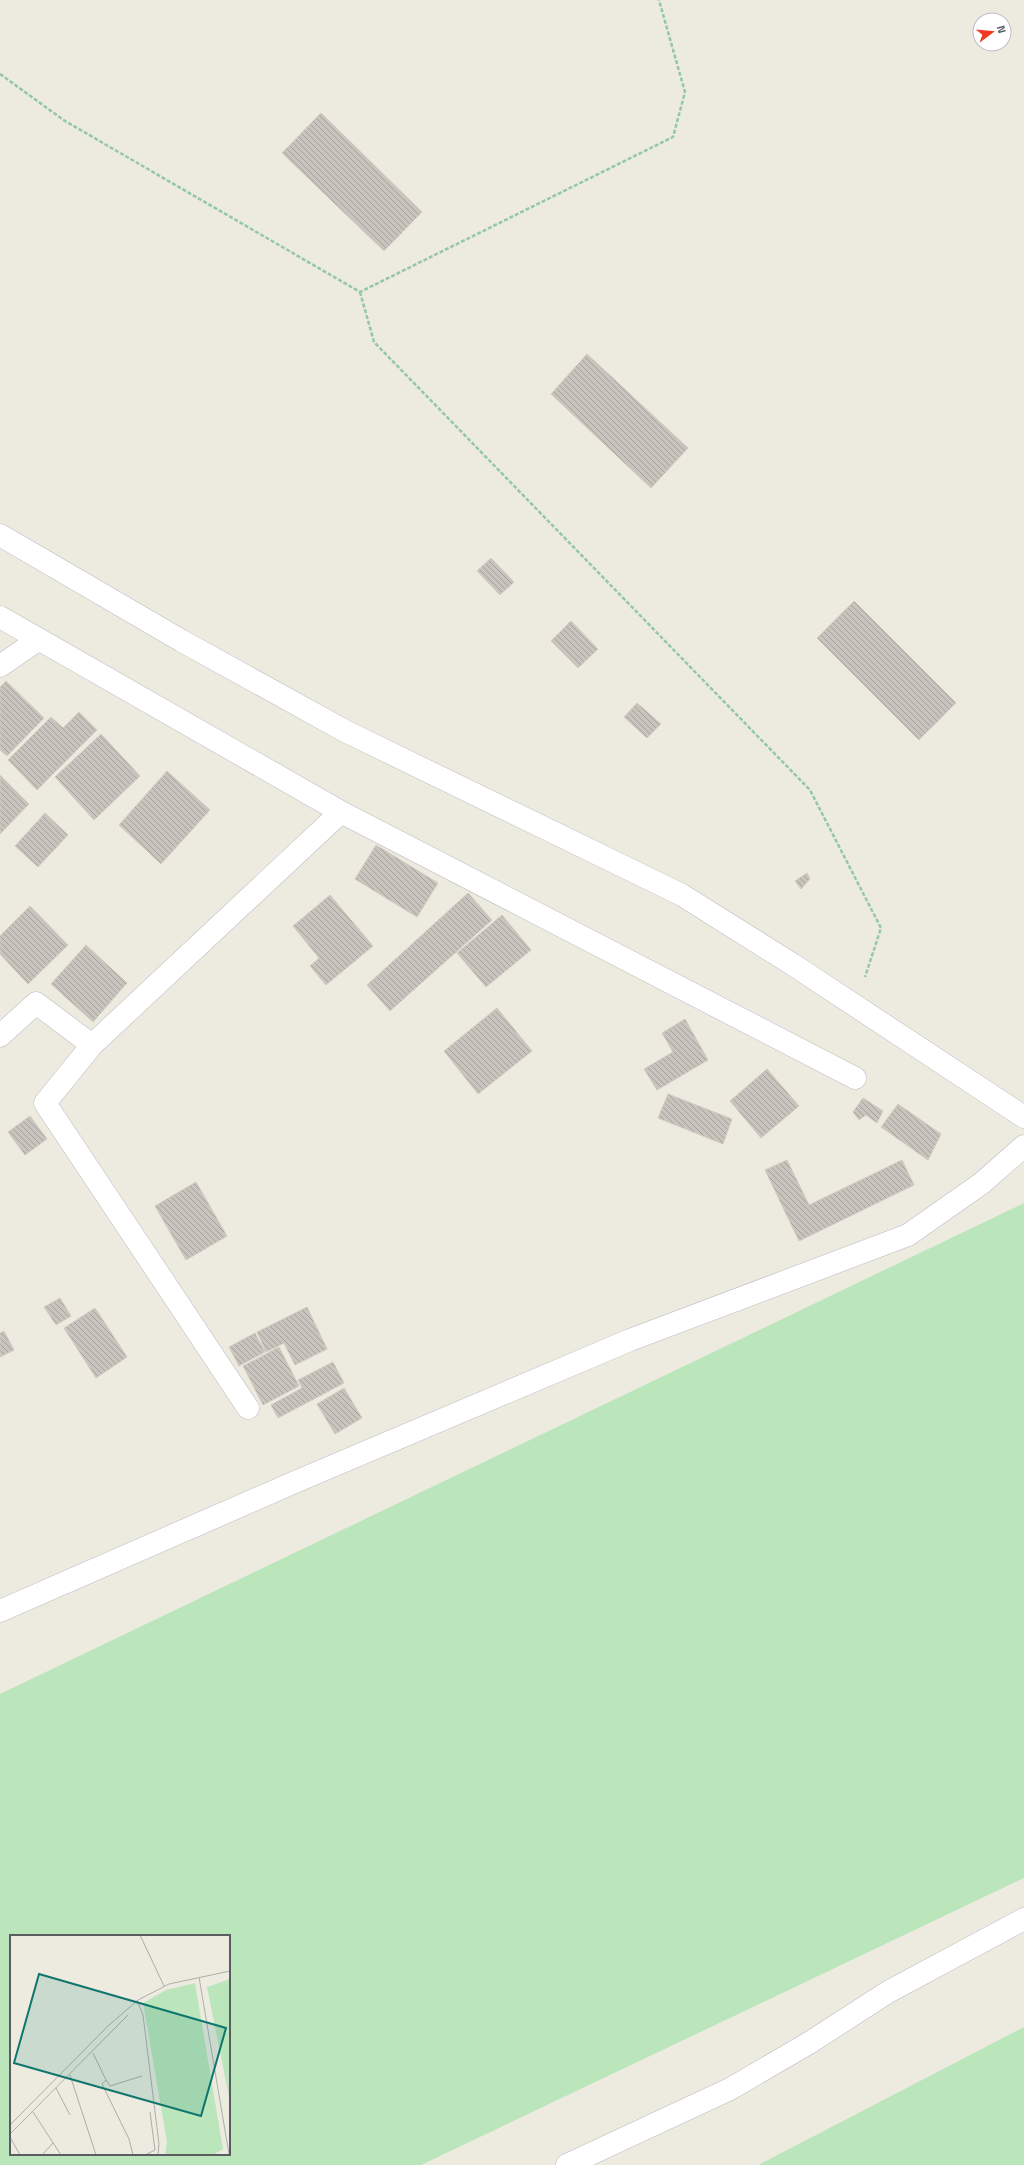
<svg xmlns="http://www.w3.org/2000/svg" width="1024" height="2165" viewBox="0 0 1024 2165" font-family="'Titillium Web',sans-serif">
<defs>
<pattern id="building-back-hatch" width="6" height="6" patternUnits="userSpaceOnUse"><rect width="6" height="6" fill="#c8c4bd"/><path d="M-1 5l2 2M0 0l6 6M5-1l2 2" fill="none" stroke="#a5a29d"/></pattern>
</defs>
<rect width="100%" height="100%" fill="#edebe0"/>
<!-- grass -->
<path fill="#bbe6bc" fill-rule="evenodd" d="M1024,1203v675l-603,287h-421v-471zM11,1936h218v218h-218z
M1024,2027v138h-266z"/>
<!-- building -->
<path fill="url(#building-back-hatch)" stroke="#d2ccbe" d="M321,113l101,99 -38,39 -102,-98z
M587,354l101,94 -37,40 -100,-94z
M491,558l23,24 -14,13 -23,-24z
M854,601l102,102 -37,37 -102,-102z
M571,621l27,28 -20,19 -27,-27z
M6,681l38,37 -37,38 -7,-6v-63z
M637,703l24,21 -14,14 -23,-21z
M79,712l18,18 -60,60 -29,-30 43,-43 12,11z
M101,734l39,42 -46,44 -39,-43z
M167,771l43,39 -49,54 -42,-39z
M0,775l29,29 -29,30z
M45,813l23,22 -30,32 -23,-21z
M376,845l62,38 -21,34 -62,-38z
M807,873l3,6 -9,10 -6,-8z
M468,893l24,27 -102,91 -23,-26z
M330,895l43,51 -47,39 -16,-19 9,-8 -26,-32z
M30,906l38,39 -40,39 -28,-30v-18z
M502,915l29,35 -45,37 -29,-34z
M86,945l41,38 -34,39 -42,-38z
M497,1008l35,43 -54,43 -34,-43z
M685,1019l23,41 -51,30 -13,-21 29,-17 -11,-19z
M767,1069l32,37 -38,32 -31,-37z
M668,1094l64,25 -9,25 -65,-26z
M863,1098l20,13 -6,12 -11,-8 -7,5 -6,-8z
M898,1104l43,30 -13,26 -47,-33z
M30,1116l17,23 -22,16 -17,-23z
M787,1160l22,45 93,-45 12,25 -115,56 -34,-71z
M196,1182l31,54 -41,24 -31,-54z
M60,1298l11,18 -15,9 -12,-18z
M307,1307l20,42 -32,16 -11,-22 -18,9 -9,-20z
M95,1308l32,49 -31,21 -32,-50z
M4,1331l10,19 -14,7v-24z
M255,1333l10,19 -26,14 -10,-19z
M279,1347l20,39 -36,19 -20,-39z
M333,1362l11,21 -66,35 -7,-13 31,-17 -4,-8z
M344,1388l18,30 -27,16 -18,-30z"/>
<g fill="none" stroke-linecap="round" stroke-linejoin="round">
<!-- minor casing -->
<g stroke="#b8bbc0" stroke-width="23">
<path id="minor" d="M0,535l182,106 163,90 337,164 110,69 232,153
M0,617l341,195 514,266
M0,666l38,-26
M0,1036l36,-33 56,42 249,-233
M92,1045l-47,58 203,305
M0,1611l295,-129 335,-142 278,-105 74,-52 42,-37
M567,2165l163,-76 79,-46 79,-51 136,-73"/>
</g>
<!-- path -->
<path stroke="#93c8a4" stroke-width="2.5" stroke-dasharray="4 2" stroke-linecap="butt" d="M0,74l65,47 295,171 313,-155 12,-45 -26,-92
M360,292l14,50 436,448 71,138 -16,49"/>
<!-- minor -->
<use href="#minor" stroke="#fff" stroke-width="22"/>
</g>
<!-- overview -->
<g transform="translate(10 1935)">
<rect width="220" height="220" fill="#edebe0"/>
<path d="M220,44v123l-23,-115zM185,48l28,166 -10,6h-48l2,-13 -24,-139 23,-13z" fill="#bbe6bc"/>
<path fill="none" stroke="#aeaeaa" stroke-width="1" d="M130,0l24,51M189,42l30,177M127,65l6,15 16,129 -1,11M83,118l13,27 -4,4 27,55 4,16M60,140l26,80M96,145l4,6 32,-10M46,153l14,27M23,177l28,43M0,190l98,-99 30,-26 31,-16 61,-13M0,199l118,-119M0,202l10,18M32,220l11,-12M135,220l10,-5 -5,-38"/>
<path fill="#0f766e" fill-opacity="0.15" stroke="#0f766e" stroke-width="2" d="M29,39l187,54 -25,88 -187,-53z"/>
<rect width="220" height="220" fill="none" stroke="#595d62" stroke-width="2"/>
</g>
<!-- north arrow -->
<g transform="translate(992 32) rotate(74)"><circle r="19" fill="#ffffff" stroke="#bdbec0"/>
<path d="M0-3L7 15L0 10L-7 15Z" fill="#f13922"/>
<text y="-6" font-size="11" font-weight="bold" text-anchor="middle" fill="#595d62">N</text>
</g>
</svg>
